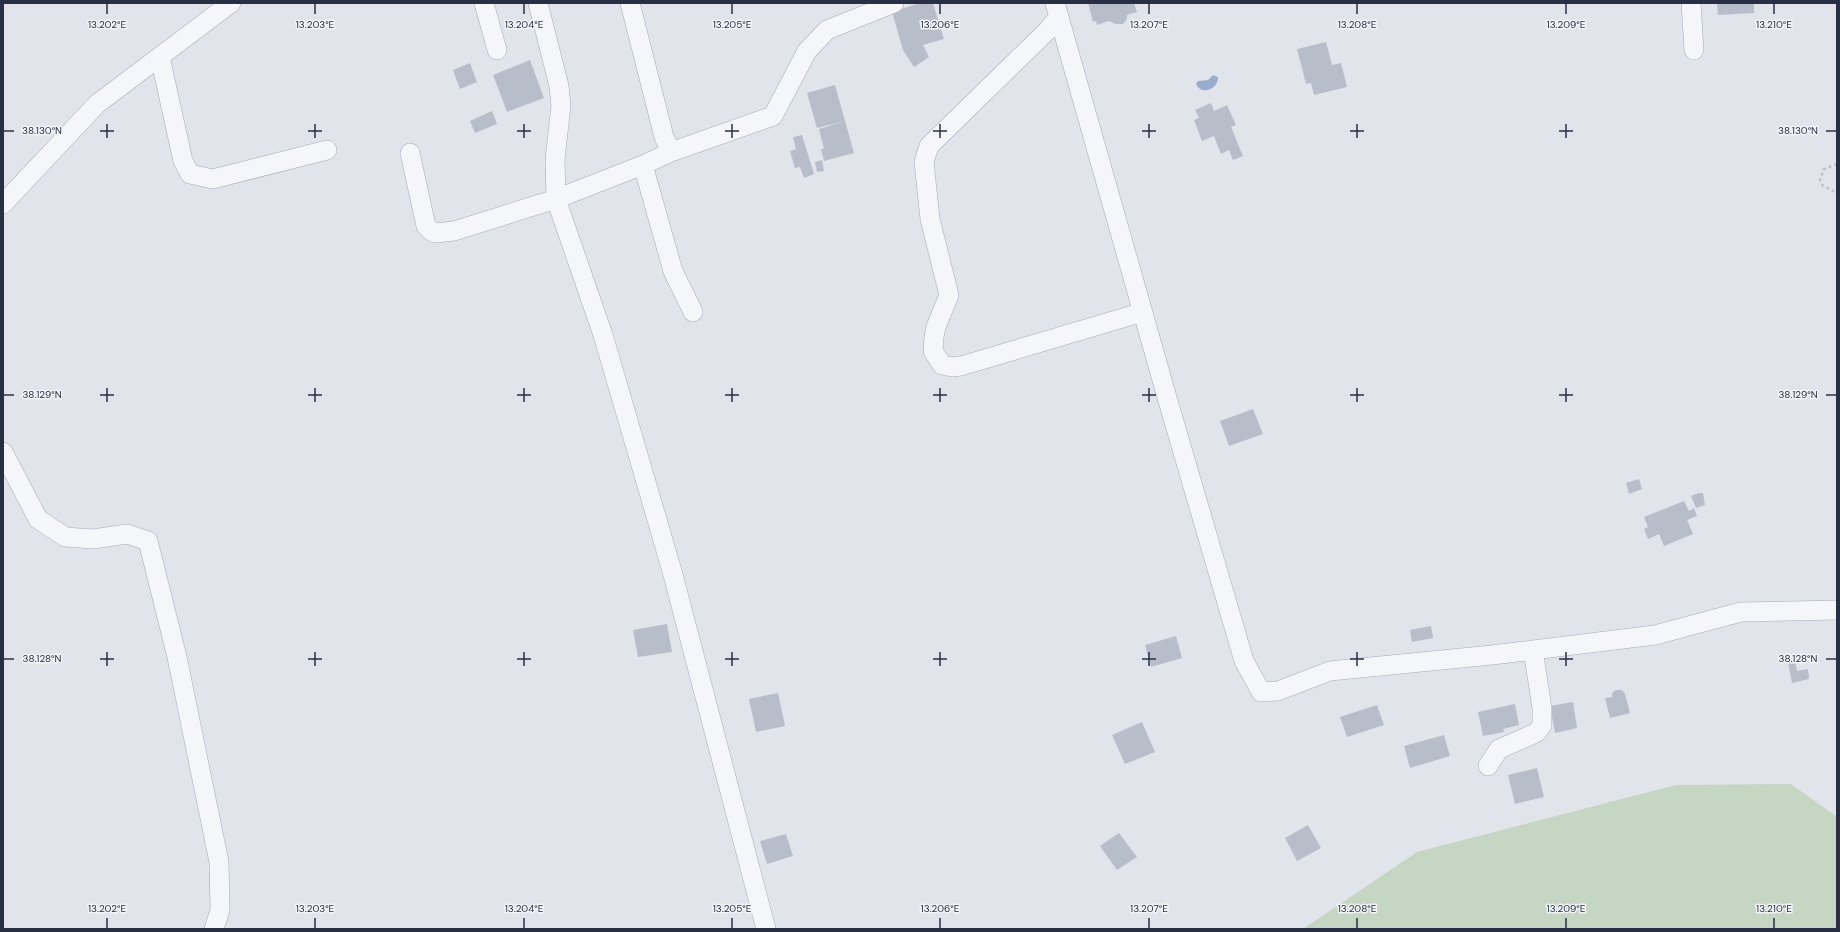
<svg xmlns="http://www.w3.org/2000/svg" width="1840" height="932" viewBox="0 0 1840 932" font-family="'DM Sans',sans-serif">
<rect width="100%" height="100%" fill="#e2e4eb"/>
<!-- green -->
<path fill="#c5d6c2" d="M1791,784l46,33v112h-534l114,-77 259,-67z"/>
<!-- water -->
<path fill="#99adcf" d="M1213,75l5,2c1,12 -17,19 -22,7l2,-3 10,-1z"/>
<!-- building -->
<path fill="#b8bdca" d="M920,3h13l11,36 -21,6 6,12 -15,10 -11,-17 -11,-38z
M1088,3h46l3,9 -10,3v4l-4,5h-8l-6,-3 -12,4 -1,-4 -3,1z
M1717,3h37v10l-36,2z
M1326,42l6,23 9,-2 6,24 -33,8 -3,-12 -5,1 -9,-35z
M530,60l14,38 -37,14 -14,-37z
M470,63l7,19 -17,7 -7,-19z
M835,85l10,36 -28,7 -10,-35z
M1211,103l3,8 13,-6 9,20 -5,2 12,29 -10,4 -4,-10 -8,4 -7,-18 -12,5 -8,-21 5,-2 -4,-8z
M492,111l5,13 -22,9 -5,-12z
M845,121l9,32 -30,8 -3,-12h3l-5,-20z
M802,135l12,39 -10,4 -4,-11 -5,1 -5,-17 6,-2 -3,-12z
M822,160l2,11 -7,1 -2,-10z
M1253,409l10,25 -34,12 -9,-25z
M1639,479l3,10 -13,5 -3,-11z
M1699,493h4l2,12 -9,3 -5,-12z
M1684,501l5,10 5,-3 3,8 -10,4 6,14 -29,12 -5,-12 -11,5 -4,-10 4,-2 -4,-10z
M667,624l5,28 -34,5 -5,-27z
M1431,626l2,12 -21,4 -2,-12z
M1176,636l6,22 -31,9 -6,-22z
M1795,661l2,10 11,-2 1,10 -17,4 -4,-21z
M1616,690h6l3,4 5,19 -20,5 -5,-20 7,-1v-4z
M778,693l7,33 -29,6 -7,-33z
M1573,702l4,26 -22,5 -5,-27z
M1515,704l4,21 -16,4 1,3 -21,4 -5,-24z
M1377,705l7,20 -37,12 -7,-20z
M1142,722l13,30 -30,12 -13,-29z
M1444,735l6,21 -40,12 -6,-22z
M1537,768l7,29 -29,7 -7,-29z
M1308,825l13,23 -24,13 -12,-23z
M1119,833l18,24 -20,13 -17,-24z
M786,834l7,22 -26,8 -7,-23z"/>
<g fill="none" stroke-linecap="round" stroke-linejoin="round">
<!-- minor casing -->
<g stroke="#a6aab6" stroke-width="20">
<path id="minor" d="M484,3l13,47
M538,3l21,83 2,20 -6,53 1,40 47,136 69,236 94,358
M630,3l34,134 7,15
M1055,3l113,398 76,260 17,31 17,-1 52,-20 162,-16 163,-20 86,-23 96,-2
M1691,3l3,47
M1059,17l-11,13 -119,116 -5,16 6,57 19,76 -13,32 -2,10 -1,14 9,14 10,2 9,-1 182,-54
M160,57l23,104 7,13 23,5 114,-29
M410,153l16,73 4,4 5,3 19,-2 102,-32 87,-34 28,-13 102,-36 34,-65 20,-21 67,-27
M643,165l30,106 20,41
M3,204l94,-100 134,-101
M3,452l35,67 27,18 28,2 34,-5 21,7 29,116 42,205 1,48 -6,19
M1488,766l11,-17 30,-13 8,-4 5,-7v-17l-9,-58"/>
</g>
<!-- path -->
<path stroke="#c0c2ca" stroke-width="2.5" stroke-dasharray="3 3" stroke-linecap="butt" d="M1837,164l-13,5 -4,11 3,6 14,7"/>
<!-- minor -->
<use href="#minor" stroke="#f5f6f9" stroke-width="19"/>
</g>
<!-- ticks -->
<path fill="none" stroke="#282f45" stroke-width="1.5" d="M107,4v10M315,4v10M524,4v10M732,4v10M940,4v10M1149,4v10M1357,4v10M1566,4v10M1774,4v10M107,124v14M315,124v14M524,124v14M732,124v14M940,124v14M1149,124v14M1357,124v14M1566,124v14M4,131h10M100,131h14M308,131h14M517,131h14M725,131h14M933,131h14M1142,131h14M1350,131h14M1559,131h14M1826,131h10M107,388v14M315,388v14M524,388v14M732,388v14M940,388v14M1149,388v14M1357,388v14M1566,388v14M4,395h10M100,395h14M308,395h14M517,395h14M725,395h14M933,395h14M1142,395h14M1350,395h14M1559,395h14M1826,395h10M107,652v14M315,652v14M524,652v14M732,652v14M940,652v14M1149,652v14M1357,652v14M1566,652v14M4,659h10M100,659h14M308,659h14M517,659h14M725,659h14M933,659h14M1142,659h14M1350,659h14M1559,659h14M1826,659h10M107,918v10M315,918v10M524,918v10M732,918v10M940,918v10M1149,918v10M1357,918v10M1566,918v10M1774,918v10"/>
<g font-size="10" text-anchor="middle" fill="#282f45" stroke="#f2f4f8" stroke-width="3" stroke-linejoin="round" paint-order="stroke">
<text x="107" y="28">13.202°E</text>
<text x="315" y="28">13.203°E</text>
<text x="524" y="28">13.204°E</text>
<text x="732" y="28">13.205°E</text>
<text x="940" y="28">13.206°E</text>
<text x="1149" y="28">13.207°E</text>
<text x="1357" y="28">13.208°E</text>
<text x="1566" y="28">13.209°E</text>
<text x="1774" y="28">13.210°E</text>
<text x="42" y="134">38.130°N</text>
<text x="1798" y="134">38.130°N</text>
<text x="42" y="398">38.129°N</text>
<text x="1798" y="398">38.129°N</text>
<text x="42" y="662">38.128°N</text>
<text x="1798" y="662">38.128°N</text>
<text x="107" y="912">13.202°E</text>
<text x="315" y="912">13.203°E</text>
<text x="524" y="912">13.204°E</text>
<text x="732" y="912">13.205°E</text>
<text x="940" y="912">13.206°E</text>
<text x="1149" y="912">13.207°E</text>
<text x="1357" y="912">13.208°E</text>
<text x="1566" y="912">13.209°E</text>
<text x="1774" y="912">13.210°E</text>
</g>
<!-- border -->
<rect width="1840" height="932" fill="none" stroke="#282f45" stroke-width="8"/>
</svg>
